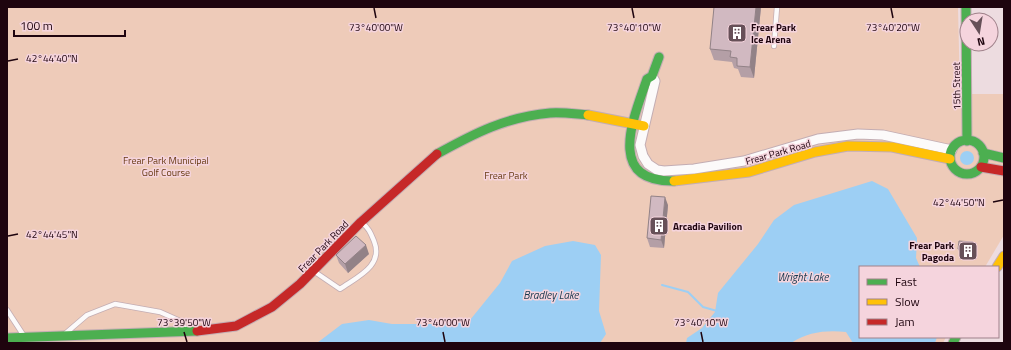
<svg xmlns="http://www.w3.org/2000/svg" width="1011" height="350" viewBox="0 0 1011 350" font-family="'Titillium Web',sans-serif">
<rect width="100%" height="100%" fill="#eddce0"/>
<!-- green -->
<path fill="#eecbb9" d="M7,7h951l2,87h44v141l-19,32h-125v70h86l-3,6h-936z"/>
<!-- water -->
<path fill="#9dcff4" d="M960 158a7 7 0 1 1 14 0a7 7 0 1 1-14 0Z
M872,181l16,8 29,49 -1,20 4,9h-60v70h77l-2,6h-82l-7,-11c-20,-2 -38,0 -55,11h-105l1,-5 15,-10 13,-16 3,-19 40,-49 16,-24 20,-15z
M573,241l22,4 6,10 -2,56 7,23 -6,9h-283l25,-19 27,-4 23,4h44l34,-4 30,-37 12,-22 33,-15z"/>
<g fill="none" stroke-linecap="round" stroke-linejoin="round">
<!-- stream -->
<path stroke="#9dcff4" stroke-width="2" d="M662,285l26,7 15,15 14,4"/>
<!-- lane casing -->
<g stroke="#c3adb3" stroke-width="6">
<path id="lane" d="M774,46l3,-39
M315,272l25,17c17,-12 44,-23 34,-48 -3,-7 -5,-13 -12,-18
M7,310l17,26
M66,333l21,-18 28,-11 45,8 18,8 8,9"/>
</g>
<!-- street casing -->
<g stroke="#c3adb3" stroke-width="11">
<path id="street" d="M652,76l3,5 -15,64 3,11 5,8 9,6 7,1 30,-2 50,-8 74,-22 40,-5 25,1 69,15"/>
</g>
<!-- fast casing -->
<g stroke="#c3adb3" stroke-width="11">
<path id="fast" d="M966,7l1,134
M659,57l-7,19 -5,3c-13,38 -42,103 27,102
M950 157a17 17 0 1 1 34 0a17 17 0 1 1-34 0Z
M983,153l21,5
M437,154c38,-21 69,-37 113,-41 12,-1 25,1 38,2
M7,338l190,-7
M953,343l3,-6"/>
</g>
<!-- slow casing -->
<g stroke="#c3adb3" stroke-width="11">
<path id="slow" d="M588,115l56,11
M674,181l75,-9 66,-20 33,-6 44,1 58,12
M997,267l7,-11"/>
</g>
<!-- jam casing -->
<g stroke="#c3adb3" stroke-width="11">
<path id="jam" d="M981,167l23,4
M197,331l39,-5 36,-19 28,-23 61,-62 76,-68"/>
</g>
<!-- lane -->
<use href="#lane" stroke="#fcfafa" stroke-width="4.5"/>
<!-- street -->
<use href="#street" stroke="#fcfafa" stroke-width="9"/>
<!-- fast -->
<use href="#fast" stroke="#4caf50" stroke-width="9"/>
<!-- slow -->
<use href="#slow" stroke="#ffc107" stroke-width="9"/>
<!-- jam -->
<use href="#jam" stroke="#c62828" stroke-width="9"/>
</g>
<!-- wall -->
<path fill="#b49fa6" d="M761,7l-7,71 -13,-1 -3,-8 -4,-1 -2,-6 -18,-2 -4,-11z
M668,205l-4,43 -14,-1 -3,-9z
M973,242l2,5v8l-15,-1 -2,-5z
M369,254l-21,19 -9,-10 -3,-8z"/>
<!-- shaded-wall -->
<path fill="#928287" d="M756,7h5l-7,71 -4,-11z
M665,197l3,8 -4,43 -3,-8z
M973,242l2,5v8l-2,-6z
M366,245l3,9 -21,19 -3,-9z"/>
<!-- building -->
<path fill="#d1b9c1" stroke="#928287" d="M714,7h42l-6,60 -13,-1v-8l-7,-1 1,-6 -21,-2z
M651,196l14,1 -4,43 -14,-2z
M356,236l10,9 -21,19 -9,-9z
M959,241l14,1v7h-15z"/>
<!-- ticks -->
<path fill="none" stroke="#1e040e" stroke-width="1.5" d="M374,8l2,10M632,8l2,10M891,8l2,10M8,61l10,-2M993,202l10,-2M8,236l10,-2M184,332l3,10M443,332l2,10M701,332l2,10"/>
<!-- icons -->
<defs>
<g id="building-square" transform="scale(1)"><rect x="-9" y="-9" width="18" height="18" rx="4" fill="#665058" stroke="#f5d4dd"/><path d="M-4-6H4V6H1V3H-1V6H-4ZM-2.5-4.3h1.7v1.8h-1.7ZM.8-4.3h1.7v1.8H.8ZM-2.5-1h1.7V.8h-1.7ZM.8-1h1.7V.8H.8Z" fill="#fff"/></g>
</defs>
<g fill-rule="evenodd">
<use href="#building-square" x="737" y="33"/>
<use href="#building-square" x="659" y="226"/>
<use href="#building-square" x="968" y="251"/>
</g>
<g text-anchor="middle" stroke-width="3" stroke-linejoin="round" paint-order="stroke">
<!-- poi labels -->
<g font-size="10" font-weight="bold" fill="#1e040e" stroke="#f5d4dd" text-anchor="start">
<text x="751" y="31">Frear Park<tspan x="751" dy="12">Ice Arena</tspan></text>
<text x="673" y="230">Arcadia Pavilion</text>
<text x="954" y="249" text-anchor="end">Frear Park<tspan x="954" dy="12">Pagoda</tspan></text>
</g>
<!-- street labels -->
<g font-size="10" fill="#1e040e" stroke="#f5d4dd">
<text transform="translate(956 86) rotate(-91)" y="4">15th Street</text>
<text transform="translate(778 152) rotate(-16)" y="4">Frear Park Road</text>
<text transform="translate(323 246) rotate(-46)" y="4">Frear Park Road</text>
</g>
<!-- park labels -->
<g font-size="10" fill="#673a12" stroke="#f5d4dd">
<text x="166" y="164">Frear Park Municipal<tspan x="166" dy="12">Golf Course</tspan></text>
<text x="506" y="179">Frear Park</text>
</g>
<!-- water labels -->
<g font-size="11" font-style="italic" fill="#16384e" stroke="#f5d4dd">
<text x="803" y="281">Wright Lake</text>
<text x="551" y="299">Bradley Lake</text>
</g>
</g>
<g font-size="10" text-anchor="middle" fill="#1e040e" stroke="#f5d4dd" stroke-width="3" stroke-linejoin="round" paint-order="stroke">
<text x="376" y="31">73°40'00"W</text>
<text x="634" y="31">73°40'10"W</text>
<text x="893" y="31">73°40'20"W</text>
<text x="52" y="62">42°44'40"N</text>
<text x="959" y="206">42°44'50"N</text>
<text x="52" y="238">42°44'45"N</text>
<text x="184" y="326">73°39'50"W</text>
<text x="443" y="326">73°40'00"W</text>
<text x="701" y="326">73°40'10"W</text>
</g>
<!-- border -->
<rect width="1011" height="350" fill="none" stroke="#1e040e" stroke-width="16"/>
<!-- legend -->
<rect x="859" y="266" width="140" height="72" fill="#f5d4dd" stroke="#9f818a"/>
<rect x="867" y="279" width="20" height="6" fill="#4caf50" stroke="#9f818a"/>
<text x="895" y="286" font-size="12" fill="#1e040e">Fast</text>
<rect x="867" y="299" width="20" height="6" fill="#ffc107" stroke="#9f818a"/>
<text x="895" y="306" font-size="12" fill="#1e040e">Slow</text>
<rect x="867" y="319" width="20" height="6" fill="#c62828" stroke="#9f818a"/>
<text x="895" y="326" font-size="12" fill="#1e040e">Jam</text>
<!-- north arrow -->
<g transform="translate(979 32) rotate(168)"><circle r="19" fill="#f5d4dd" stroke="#9f818a"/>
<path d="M0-3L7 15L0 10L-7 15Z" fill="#665058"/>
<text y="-6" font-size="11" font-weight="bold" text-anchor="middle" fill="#1e040e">N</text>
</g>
<!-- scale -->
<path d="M14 30v6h111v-6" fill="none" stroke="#1e040e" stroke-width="2"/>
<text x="20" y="30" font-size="12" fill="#1e040e" stroke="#f5d4dd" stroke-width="3" paint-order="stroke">100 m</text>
</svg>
